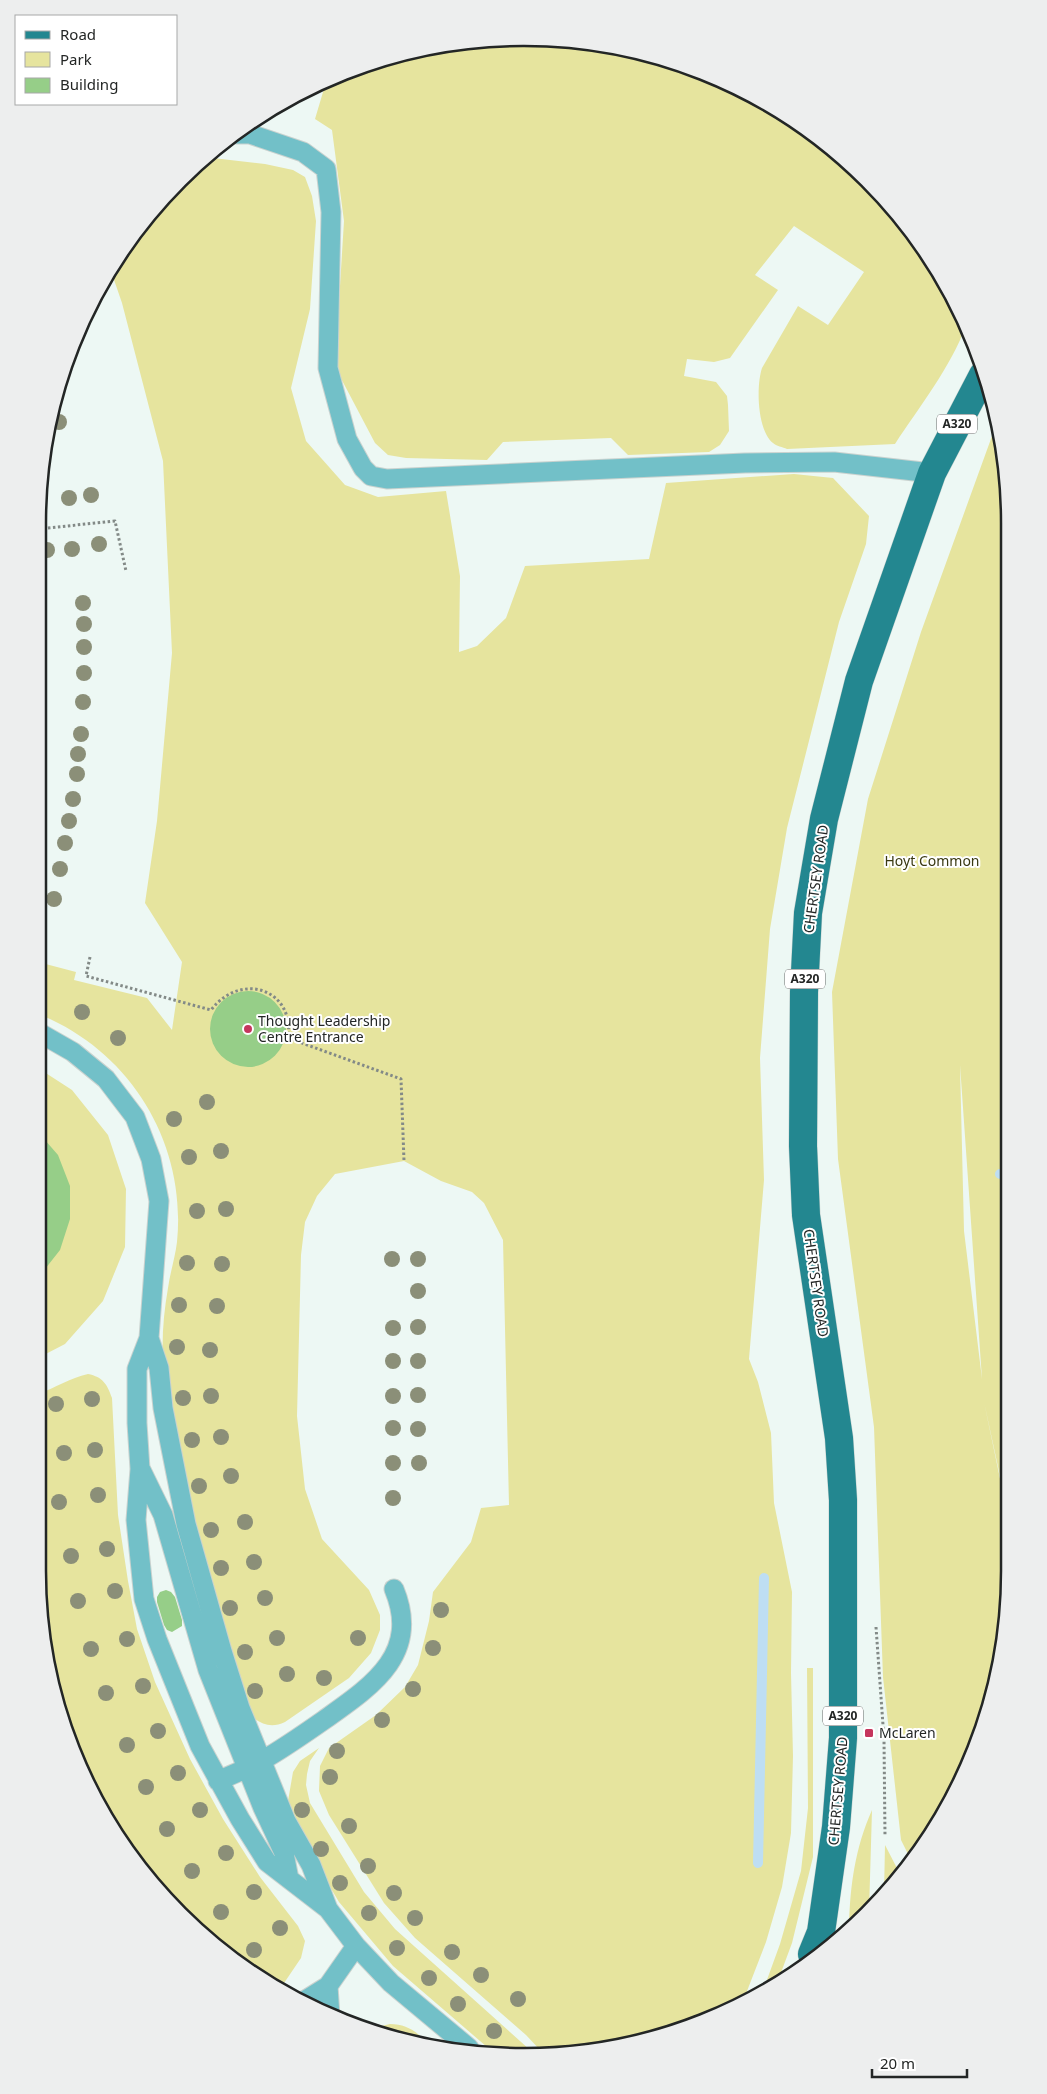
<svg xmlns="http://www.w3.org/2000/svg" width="1047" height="2094" viewBox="0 0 1047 2094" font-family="'Noto Sans',sans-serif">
<rect width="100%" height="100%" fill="#edf8f4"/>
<!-- green -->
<path fill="#e6e49e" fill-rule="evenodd" d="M555,39l94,15 89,33 82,51 89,90 57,98c-16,42 -46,80 -71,118l-108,5c-4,-2 -11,-3 -14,-6 -16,-13 -17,-57 -11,-75l36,-62 30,19 36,-53 -70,-46 -39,49 23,15 -48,68 -16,4 -27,-3 -3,17 32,6 11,14 1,9 1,26 -9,14 -11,7 -81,3 -17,-17 -108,4 -16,18 -81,-2 -18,-3 -13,-12 -40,-76 9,-146 -12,-91 -17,-11 11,-37 41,-19 93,-21z
M204,157l61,7 28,6 12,7 7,19 4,25 -6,88 -19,79 15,53 39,44 33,12 68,-6 14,85 -1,76 18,-6 29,-28 19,-52 124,-7 17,-76 128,-9 39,4 36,38 -3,28 -27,78 -52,206 -17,101 -10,129 4,122 -15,179 9,23 13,51 3,70 18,89 -1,81 2,83 -2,77 -9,54 -16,55 -24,62 -155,48 -46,-1 -15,-16 -111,-97 -31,-35 -55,-88 -10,-24 1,-25 9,-18 47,-33 29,-28 13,-22 11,-44 4,-29 38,-50 10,-34 28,-3 -6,-265 -19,-37 -12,-11 -31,-11 -37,-20 -69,13 -18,22 -12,26 -4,33 -4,161 8,73 17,50 47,51 11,25v15l-9,23 -22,25 -64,44c-13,6 -22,3 -33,-5 -17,-52 -37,-104 -50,-156 -8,-35 -14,-72 -22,-107 -5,-26 -13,-54 -16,-80 -3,-28 -1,-58 4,-86 2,-15 7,-30 9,-46 10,-99 -47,-192 -139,-228v-52l38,10 -2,8 73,18 25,32 10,-68 -37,-59 12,-82 15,-168 -9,-192 -41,-158 -11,-32 27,-43z
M996,425l9,35 3,1053 -24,-111 24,115v85l-15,94 -33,89 -33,56 -16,19 -10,-20 -18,-163 -9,-250 -36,-268 -6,-167 36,-193 53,-167zM960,1065l22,314 -18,-148z
M38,1068l34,22 36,45 18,54 -1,58 -22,54 -38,43 -27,14z
M88,1374c15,3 19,10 24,24l6,117 10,66 9,48 18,53 35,77 33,60 37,58 38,49 7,15 -4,17 -21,31 -26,-14 -116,-108 -75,-140 -16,-62 -9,-94v-177c17,-6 32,-16 50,-20z
M807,1668h6v189l-21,86 -13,35 -15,10 16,-44 21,-73 7,-63z
M319,1748l-9,13 -3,13 -1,11 4,18 54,89 31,37 135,121 -39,-1 -4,-2 -94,-81 -54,-64 -47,-79 -4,-22 5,-29 7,-11z
M872,1810l-3,102 -20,15c1,-41 6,-79 23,-117z
M885,1845l15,29 -16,20z
M390,2024c19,0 29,10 42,23l-63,-18z"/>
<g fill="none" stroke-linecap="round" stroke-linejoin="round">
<!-- stream -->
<path stroke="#bedef3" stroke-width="10" d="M1000,1174h7
M758,1863l6,-285"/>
</g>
<!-- building -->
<path fill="#96ce88" d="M210 1029a38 38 0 1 1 76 0a38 38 0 1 1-76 0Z
M38,1132l20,23 12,31v33l-10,31 -22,28z
M166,1590l5,2 4,5 7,23v6l-10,6 -5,-2 -3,-5 -7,-23v-5l3,-5z"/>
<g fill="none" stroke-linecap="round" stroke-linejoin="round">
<!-- service casing -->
<g stroke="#c9d2cf" stroke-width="21">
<path id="service" d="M236,134h14l53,18 23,17 5,43 -3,156 19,71 16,29 8,8 16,3 358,-16 89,-1 98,11
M38,1032l35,20 33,27 29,38 16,42 8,42 -10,137 -12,31v54l3,46 -4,51 8,79 13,40 43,107 40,73 27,43 61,47
M149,1338l10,30 4,40 23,116 36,127 18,57 46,113 25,44 17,44 28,37 35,37 78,65
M141,1470l22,45 45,155 55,138 21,45 5,26
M218,1781c15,-7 31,-13 45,-21 21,-12 41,-26 61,-40 48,-34 97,-66 70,-131
M328,1986l2,30
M304,2001l24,-15 28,-40"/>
</g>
<!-- primary casing -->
<g stroke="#c9d2cf" stroke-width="29">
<path id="primary" d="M812,1954l9,-22 15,-105 7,-89v-238l-4,-62 -33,-223 -3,-69 1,-154 4,-79 16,-94 35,-138 73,-208 51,-98"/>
</g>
<!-- path -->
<path stroke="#838a87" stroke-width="3" stroke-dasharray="2.5 2.5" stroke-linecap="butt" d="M38,529l77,-8 11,50
M90,957l-4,19 125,34c30,-39 84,-21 77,28l113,41 3,82
M876,1627l8,112 1,97"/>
<!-- service -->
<use href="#service" stroke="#72c0c8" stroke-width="19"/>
<!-- primary -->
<use href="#primary" stroke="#238790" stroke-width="28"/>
</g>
<!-- trees -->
<g fill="#8b8f78">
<circle cx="59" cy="422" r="8"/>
<circle cx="91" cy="495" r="8"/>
<circle cx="69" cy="498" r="8"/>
<circle cx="99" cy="544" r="8"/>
<circle cx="72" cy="549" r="8"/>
<circle cx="47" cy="550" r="8"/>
<circle cx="83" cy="603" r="8"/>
<circle cx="84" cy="624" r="8"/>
<circle cx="84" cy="647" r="8"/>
<circle cx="84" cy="673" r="8"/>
<circle cx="83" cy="702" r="8"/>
<circle cx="81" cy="734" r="8"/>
<circle cx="78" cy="754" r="8"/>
<circle cx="77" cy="774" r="8"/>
<circle cx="73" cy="799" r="8"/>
<circle cx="69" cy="821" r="8"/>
<circle cx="65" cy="843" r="8"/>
<circle cx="60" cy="869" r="8"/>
<circle cx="54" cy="899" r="8"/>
<circle cx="82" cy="1012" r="8"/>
<circle cx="118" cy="1038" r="8"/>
<circle cx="207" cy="1102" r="8"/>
<circle cx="174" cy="1119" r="8"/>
<circle cx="221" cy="1151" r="8"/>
<circle cx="189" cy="1157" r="8"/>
<circle cx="226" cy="1209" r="8"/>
<circle cx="197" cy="1211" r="8"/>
<circle cx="392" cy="1259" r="8"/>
<circle cx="418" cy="1259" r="8"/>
<circle cx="187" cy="1263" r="8"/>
<circle cx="222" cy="1264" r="8"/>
<circle cx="418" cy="1291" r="8"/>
<circle cx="179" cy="1305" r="8"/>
<circle cx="217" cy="1306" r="8"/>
<circle cx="418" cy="1327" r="8"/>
<circle cx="393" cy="1328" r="8"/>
<circle cx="177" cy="1347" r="8"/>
<circle cx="210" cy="1350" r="8"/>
<circle cx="393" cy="1361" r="8"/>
<circle cx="418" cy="1361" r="8"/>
<circle cx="418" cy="1395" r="8"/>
<circle cx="211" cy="1396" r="8"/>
<circle cx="393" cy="1396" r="8"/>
<circle cx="183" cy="1398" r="8"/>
<circle cx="92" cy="1399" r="8"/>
<circle cx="56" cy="1404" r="8"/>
<circle cx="393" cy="1428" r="8"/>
<circle cx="418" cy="1429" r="8"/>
<circle cx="221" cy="1437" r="8"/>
<circle cx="192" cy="1440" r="8"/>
<circle cx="95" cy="1450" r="8"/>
<circle cx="64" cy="1453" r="8"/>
<circle cx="393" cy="1463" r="8"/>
<circle cx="419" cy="1463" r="8"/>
<circle cx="231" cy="1476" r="8"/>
<circle cx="199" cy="1486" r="8"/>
<circle cx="98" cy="1495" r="8"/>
<circle cx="393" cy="1498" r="8"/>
<circle cx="59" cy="1502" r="8"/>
<circle cx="245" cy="1522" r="8"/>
<circle cx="211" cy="1530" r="8"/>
<circle cx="107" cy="1549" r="8"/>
<circle cx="71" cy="1556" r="8"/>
<circle cx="254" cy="1562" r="8"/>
<circle cx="221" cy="1568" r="8"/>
<circle cx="115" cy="1591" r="8"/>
<circle cx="265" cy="1598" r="8"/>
<circle cx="78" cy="1601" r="8"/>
<circle cx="230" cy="1608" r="8"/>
<circle cx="441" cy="1610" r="8"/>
<circle cx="277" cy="1638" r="8"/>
<circle cx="358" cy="1638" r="8"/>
<circle cx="127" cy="1639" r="8"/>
<circle cx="433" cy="1648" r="8"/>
<circle cx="91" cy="1649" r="8"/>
<circle cx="245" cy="1652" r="8"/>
<circle cx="287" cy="1674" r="8"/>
<circle cx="324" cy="1678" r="8"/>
<circle cx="143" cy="1686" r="8"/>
<circle cx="413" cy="1689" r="8"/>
<circle cx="255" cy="1691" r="8"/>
<circle cx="106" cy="1693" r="8"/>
<circle cx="382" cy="1720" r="8"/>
<circle cx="158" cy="1731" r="8"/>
<circle cx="127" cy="1745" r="8"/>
<circle cx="337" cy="1751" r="8"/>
<circle cx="178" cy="1773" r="8"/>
<circle cx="330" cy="1777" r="8"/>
<circle cx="146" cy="1787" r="8"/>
<circle cx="200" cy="1810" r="8"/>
<circle cx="302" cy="1810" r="8"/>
<circle cx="349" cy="1826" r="8"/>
<circle cx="167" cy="1829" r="8"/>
<circle cx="321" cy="1849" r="8"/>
<circle cx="226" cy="1853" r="8"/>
<circle cx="368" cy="1866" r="8"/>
<circle cx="192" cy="1871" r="8"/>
<circle cx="340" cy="1883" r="8"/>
<circle cx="254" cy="1892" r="8"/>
<circle cx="394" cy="1893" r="8"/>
<circle cx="221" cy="1912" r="8"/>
<circle cx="369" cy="1913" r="8"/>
<circle cx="415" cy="1918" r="8"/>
<circle cx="280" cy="1928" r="8"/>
<circle cx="397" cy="1948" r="8"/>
<circle cx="254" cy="1950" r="8"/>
<circle cx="452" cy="1952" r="8"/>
<circle cx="481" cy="1975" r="8"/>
<circle cx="429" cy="1978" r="8"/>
<circle cx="518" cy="1999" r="8"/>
<circle cx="458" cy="2004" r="8"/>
<circle cx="494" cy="2031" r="8"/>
</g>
<!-- markers -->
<g fill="#c5365d" stroke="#fff" stroke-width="2">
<circle cx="248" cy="1029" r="5"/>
<rect x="864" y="1728" width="10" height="10" rx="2.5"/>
</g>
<g text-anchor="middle" stroke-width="4" stroke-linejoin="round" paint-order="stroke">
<!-- shield labels -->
<g fill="#fff" stroke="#656766" stroke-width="1">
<rect x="937" y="414.5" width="40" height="19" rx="4"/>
<rect x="785" y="969.5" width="40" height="19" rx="4"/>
<rect x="823" y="1706.5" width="40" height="19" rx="4"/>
</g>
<g font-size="12" font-weight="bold" fill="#232625">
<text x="957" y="428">A320</text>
<text x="805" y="983">A320</text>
<text x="843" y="1720">A320</text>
</g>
<!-- park labels -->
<g font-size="14" fill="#3a3912" stroke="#fff">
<text x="932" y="866">Hoyt Common</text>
</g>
<!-- street labels -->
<g font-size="14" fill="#232625" stroke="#fff">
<text transform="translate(816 879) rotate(-82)" y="5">CHERTSEY ROAD</text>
<text transform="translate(816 1283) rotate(82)" y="5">CHERTSEY ROAD</text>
<text transform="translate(838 1791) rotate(-85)" y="5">CHERTSEY ROAD</text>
</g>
<!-- poi labels -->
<g font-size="14" fill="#232625" stroke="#fff" text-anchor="start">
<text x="258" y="1026">Thought Leadership<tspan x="258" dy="16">Centre Entrance</tspan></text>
<text x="879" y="1738">McLaren</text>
</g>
</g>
<!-- crop -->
<path d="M0 0H1047V2094H0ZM523 46H524A477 477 0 0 1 1001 523V1571A477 477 0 0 1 524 2048H523A477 477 0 0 1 46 1571V523A477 477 0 0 1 523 46Z" fill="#edeeee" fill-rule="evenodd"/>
<path fill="none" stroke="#232625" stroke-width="2.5" d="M523 46H524A477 477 0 0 1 1001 523V1571A477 477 0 0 1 524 2048H523A477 477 0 0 1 46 1571V523A477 477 0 0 1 523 46Z"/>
<!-- legend -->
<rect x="15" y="15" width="162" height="90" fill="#ffffff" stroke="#a7a8a8"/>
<rect x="25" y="31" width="25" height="8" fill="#238790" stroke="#a7a8a8"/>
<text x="60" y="40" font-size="15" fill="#232625">Road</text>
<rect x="25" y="52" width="25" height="15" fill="#e6e49e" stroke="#a7a8a8"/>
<text x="60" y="65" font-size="15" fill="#232625">Park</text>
<rect x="25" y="78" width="25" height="15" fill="#96ce88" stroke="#a7a8a8"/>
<text x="60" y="90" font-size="15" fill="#232625">Building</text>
<!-- scale -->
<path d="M872 2069v8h95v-8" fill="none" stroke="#232625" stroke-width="2.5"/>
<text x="880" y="2069" font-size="15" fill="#232625" stroke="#ffffff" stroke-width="4" paint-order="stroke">20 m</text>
</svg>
